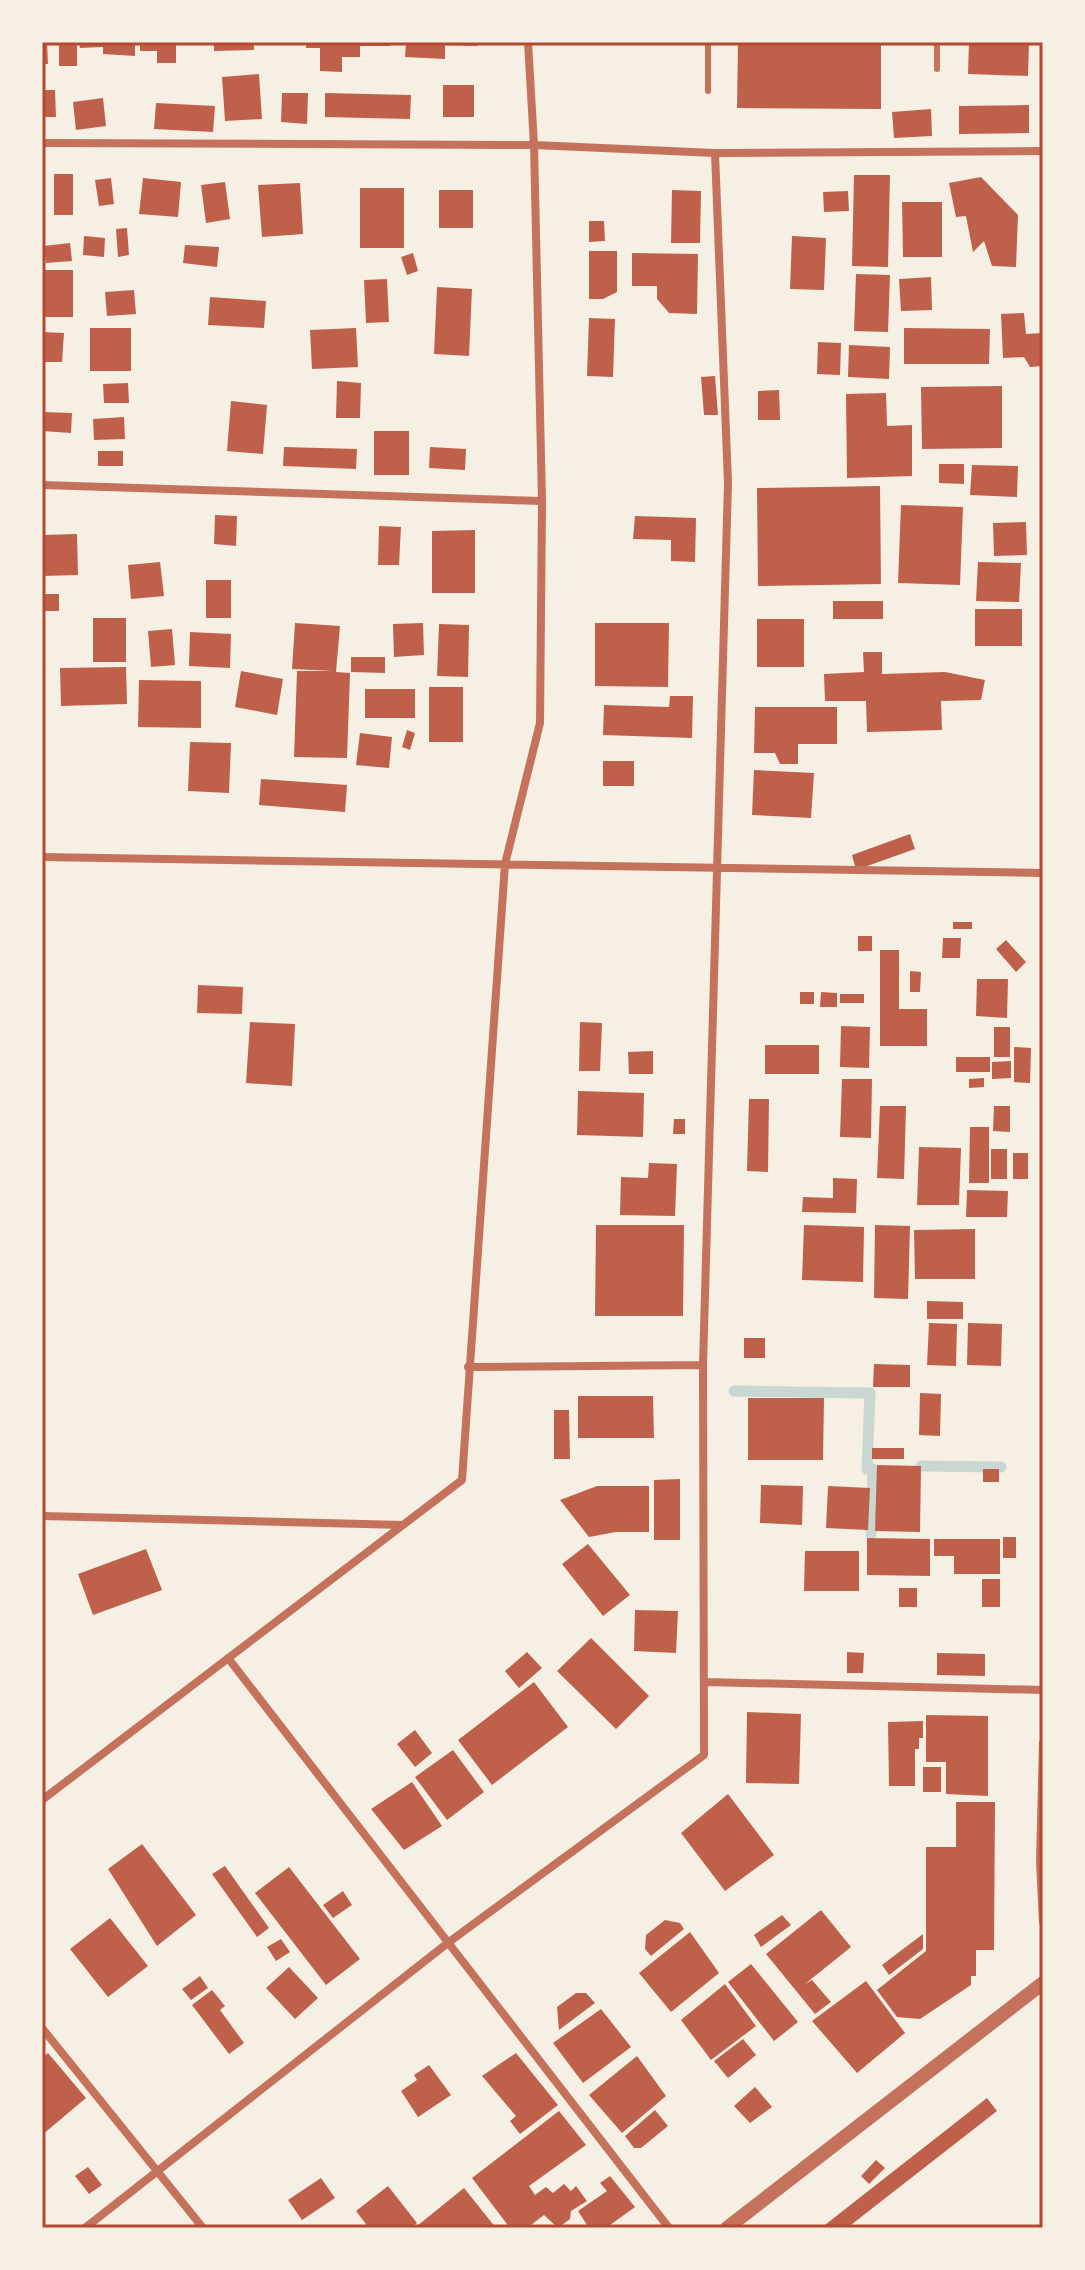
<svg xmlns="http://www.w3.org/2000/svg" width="1085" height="2270" viewBox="0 0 1085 2270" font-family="Manrope,sans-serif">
<rect width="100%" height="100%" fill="#f6efe4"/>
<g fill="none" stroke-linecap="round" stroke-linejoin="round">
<!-- stream -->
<path stroke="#c9d6d2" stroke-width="11" d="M734,1391l136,2 -3,76h6l-2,65
M921,1466l80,1"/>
</g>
<!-- building -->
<path fill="#bf614a" d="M42,42h5l1,22h-6z
M59,42h18v24h-18z
M79,42h56v14l-32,-2v-7l-23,1z
M140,42h36v21h-19v-12h-17z
M214,42h40v8l-40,1z
M306,42h84v4h-30v11h-18v15l-22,-1v-23h-14z
M406,42h71v4l-32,-1v14l-40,-2z
M738,42h143v67l-144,-1z
M969,42h60l-1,34 -60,-2z
M259,74l3,45 -37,2 -3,-44z
M443,85h31v32h-31z
M42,90h13l1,27h-14z
M282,93h26l-1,31 -26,-2z
M325,93l86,2 -1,24 -85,-2z
M103,98l3,28 -30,4 -3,-28z
M156,103l59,3 -2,26 -59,-3z
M1029,105v28l-70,1v-28z
M931,109l1,27 -38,2 -2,-26z
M54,174h19v41h-19z
M854,175h36l-2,92 -36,-1z
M981,177l37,38 -2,52 -24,-1 -8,-25 -11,11 -7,-36 -10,1 -7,-34z
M111,178l3,26 -15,2 -4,-26z
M143,178l38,4 -3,35 -39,-3z
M225,182l5,37 -24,4 -5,-38z
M300,183l3,51 -41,3 -4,-52z
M360,188h44v60h-44z
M439,190h34v38h-34z
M672,190l29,1 -1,52h-29z
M848,191l1,20 -25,1 -1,-20z
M902,202h40v55h-39z
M589,221h15l1,20 -16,1z
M127,228l2,27 -11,2 -2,-28z
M84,236l21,2 -1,19 -21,-2z
M792,236l34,2 -2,52 -34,-1z
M70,243l2,18 -26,2 -2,-17z
M185,245l34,2 -2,20 -34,-4z
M589,251h28v41l-14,7h-14z
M413,253l5,18 -11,4 -6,-18z
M632,253l66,1 -1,60 -28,-1 -12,-14v-13h-25z
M42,270h31v47h-31z
M856,274l34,1 -2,57 -34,-1z
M931,277l1,33 -31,1 -2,-32z
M387,279l2,43 -23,1 -2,-43z
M437,287l35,2 -3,67 -35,-2z
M134,290l2,24 -29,2 -2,-24z
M210,297l56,4 -2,27 -56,-3z
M1024,313l2,21 16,-1 1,33 -13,1 -6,-10 -21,1 -2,-44z
M589,318l26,1 -2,58 -26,-1z
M90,328h41v43h-41z
M356,328l2,39 -46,2 -2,-39z
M904,328l86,1 -1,35h-85z
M42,332l22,1 -2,29h-20z
M818,342l23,1 -1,32 -23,-1z
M849,345l41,2 -1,32 -41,-2z
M715,376l3,39h-14l-3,-38z
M337,381l24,2 -1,35h-24z
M128,383l1,20h-25l-1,-19z
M1002,386v62l-80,1 -1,-62z
M779,390l1,30h-22v-29z
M886,393l1,33 25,-1v51l-65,2 -1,-84z
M231,401l36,4 -4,49 -36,-3z
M42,412l30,1 -1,20 -29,-2z
M124,417l1,22 -31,1 -1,-21z
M374,431h35v44h-35z
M284,447l73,2 -1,20 -73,-3z
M430,447l36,2 -1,21 -36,-2z
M98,451h25v15h-25z
M939,464h25v20l-25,-1z
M972,465l46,1 -1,31 -47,-2z
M880,486l1,98 -123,2 -1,-98z
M901,505l62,2 -3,78 -62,-2z
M215,515l22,1 -1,30 -22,-2z
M635,516l61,2 -1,44 -24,-1v-21l-38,-1z
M1026,522l1,33 -33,1 -1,-33z
M379,526l22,1 -2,38h-21z
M475,530v63h-43v-62z
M77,534l1,41 -36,1v-41z
M160,562l4,34 -33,3 -3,-34z
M978,562l43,1 -2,39 -43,-1z
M206,580h25v38h-25z
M42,594h17v17h-17z
M833,601h50v18h-50z
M975,609h47v37h-47z
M93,618h33v44h-33z
M757,619h47v48h-47z
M295,623l45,3 -4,46 14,1 -3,85 -53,-1 3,-86h36l-41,-2z
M423,623l1,32 -30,2 -1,-33z
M595,623h74l-1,64 -73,-1z
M439,624l30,1 -1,52 -31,-1z
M172,629l3,36 -24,2 -3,-36z
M190,632l41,2 -1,34 -41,-2z
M863,652h19v22l63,-2 40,8 -4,20 -40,1 1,29 -75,2 -1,-31h-41l-1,-27 40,-2z
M351,657h34v16l-34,-1z
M126,667l1,37 -66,2 -1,-38z
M241,671l42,8 -6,36 -42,-8z
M139,680l62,1v47l-63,-1z
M429,687h34v55h-34z
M365,689h50v29h-50z
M670,696h23l-1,42 -89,-3 1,-30 65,2z
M755,707h82v37h-39v20h-18l-5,-11h-21z
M407,730l8,3 -5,17 -8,-3z
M360,733l32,4 -3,31 -33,-3z
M190,742l41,1 -2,50 -41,-2z
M603,761h31v25h-31z
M754,770l60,3 -3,45 -59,-3z
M261,779l86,6 -2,27 -86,-7z
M910,834l5,15 -59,21 -4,-15z
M953,922h19v7h-19z
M858,936h14v15h-14z
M943,938h18l-1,20h-18z
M1006,940l20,22 -10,10 -20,-23z
M880,950h19v59h28v37h-47z
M910,971l11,1 -1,20h-10z
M977,979h31l-1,39 -31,-2z
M198,985l45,2 -1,27 -45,-1z
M800,992h14v12h-14z
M821,992l16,1v14h-17z
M840,994h24v9h-24z
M250,1022l45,2 -3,62 -46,-3z
M580,1022l22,1 -2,48h-21z
M841,1026l29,1 -1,41 -29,-1z
M994,1027h16v30h-16z
M765,1045h54v29h-54z
M1014,1047l17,1 -1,35 -16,-1z
M653,1051v23h-24l-1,-22z
M956,1057h34v15h-34z
M1011,1061v17l-19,1v-17z
M984,1078v9l-15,1v-9z
M842,1079h30l-1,59 -31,-1z
M578,1091l66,2 -1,44 -66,-2z
M749,1099h20l-1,73 -21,-1z
M880,1106h26l-2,73 -27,-1z
M994,1106h16v26l-17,-1z
M674,1119h11v15h-12z
M970,1127h19v56h-20z
M919,1147l42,1 -2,57h-42z
M991,1149h16v30h-16z
M1013,1153h15v26h-15z
M649,1163l28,1 -2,52 -55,-1 1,-38 27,1z
M833,1178l24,1 -1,34 -54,-1 1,-15 30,1z
M967,1190l41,1 -1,26h-41z
M596,1225h88l-1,91h-88z
M804,1225l60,2 -1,55 -61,-2z
M875,1225l35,1 -2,73 -34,-1z
M975,1229v50h-60l-1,-49z
M927,1301l36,1v17h-36z
M929,1323l28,1 -1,42 -29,-1z
M968,1323l34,1 -1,42 -34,-1z
M744,1338h21v20h-21z
M874,1364l36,1v22h-37z
M920,1393l21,1 -1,42 -21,-1z
M578,1396h75l1,42h-76z
M748,1398h76l-1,62h-75z
M554,1410h15l1,49h-16z
M872,1448h32v11h-32z
M877,1465l44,1 -1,66 -45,-1z
M983,1469h16v13h-16z
M680,1479v61h-26v-60z
M761,1485l42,1 -1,39 -42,-2z
M597,1486h52v46h-33l-27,5 -29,-37z
M828,1486l42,2 -2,42 -42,-2z
M1003,1537h13v21h-13z
M867,1538l63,1v37l-63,-1z
M934,1539h66v35h-46v-18h-20z
M588,1544l42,51 -27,21 -41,-52z
M146,1549l16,41 -69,25 -15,-41z
M805,1551h54v40h-55z
M982,1579h18v28h-18z
M899,1588h18v19h-18z
M635,1610l43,1 -2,42 -42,-2z
M591,1638l58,58 -33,33 -59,-58z
M527,1652l15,16 -23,20 -14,-17z
M847,1652l17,1 -1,20h-16z
M937,1653l48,1v22l-48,-1z
M534,1682l34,45 -76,58 -34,-45z
M747,1712l54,2 -2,70 -53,-1z
M926,1715l62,1v80l-42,-2v-32h-20z
M923,1721v17h-4v11h-4v37h-26l-1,-64z
M415,1730l17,23 -17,14 -18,-23z
M453,1750l31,42 -37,28 -32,-43z
M923,1767h18v25h-18z
M412,1782l30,44 -38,24 -33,-41z
M728,1794l46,61 -49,36 -44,-58z
M956,1802h39l-1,148h-18v26h-5v9l-51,34 -23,-2 -20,-27 49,-39v-104h30z
M142,1844l54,71 -39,31 -49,-77z
M225,1866l44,62 -12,9 -45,-63z
M289,1867l71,92 -34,26 -71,-92z
M343,1891l9,14 -19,13 -10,-13z
M821,1910l30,37 -46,37 7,-4 19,22 -16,12 -49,-60z
M782,1915l9,10 -30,22 -7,-12z
M110,1918l38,48 -40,31 -38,-48z
M665,1920l15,3 4,6 -33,27 -6,-7 1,-14z
M690,1932l29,41 -48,39 -32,-39z
M923,1934v15l-34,26 -7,-10z
M281,1939l9,13 -14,9 -9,-14z
M751,1964l47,58 -24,19 -46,-59z
M289,1967l29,31 -23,21 -29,-31z
M200,1976l8,12 -17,12 -9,-11z
M866,1981l39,52 -48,40 -45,-52z
M725,1984l31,42 -45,34 -30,-40z
M212,1990l13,16 -5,4 24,33 -15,11 -37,-49z
M576,1993h10l9,10 -36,27 -2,-23z
M601,2009l30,38 -48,36 -30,-40z
M743,2039l13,16 -28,23 -14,-17z
M48,2053l38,45 -44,37v-77z
M516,2053l42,52 -38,29 -10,-13 6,-5 -34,-40z
M637,2056l29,40 -44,37 -33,-38z
M429,2065l22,30 -33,22 -17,-26 16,-11 -3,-5z
M755,2087l17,20 -22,16 -16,-17z
M987,2098l10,13 -150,117h-26z
M655,2110l13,16 -27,22h-7l-9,-12z
M559,2111l27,34 -57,41 6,9 11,-8 7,6 11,-9 7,7 5,-5 11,15 -16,10 -1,8 -12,9 -14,-13 -17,13h-17l-38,-50z
M876,2160l9,8 -16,16 -8,-8z
M88,2167l14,18 -13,9 -14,-18z
M610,2176l25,31 -29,21h-17l-11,-17 29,-20 -7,-8z
M321,2178l14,20 -33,22 -14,-20z
M388,2186l29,37 -7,5h-41l-13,-17z
M464,2188l32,40h-78l-1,-2z"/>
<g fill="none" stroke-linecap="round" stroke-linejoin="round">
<!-- service -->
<path stroke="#c5725c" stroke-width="6" d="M708,42v49
M937,42v27"/>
<!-- minor -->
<path stroke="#c5725c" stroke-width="8" d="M42,143l492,2 181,8 328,-2
M42,485l500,16
M42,857l1001,16
M468,1367l235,-2
M42,1516l361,9
M228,1658l441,570
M705,1682l338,8
M1043,1743l-3,119 3,60
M42,1800l420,-320 43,-616 35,-141 2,-222 -8,-356 -6,-103
M42,2028l161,200
M85,2228l364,-286 255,-187 -1,-390 25,-882 -13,-330"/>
<!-- tertiary -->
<path stroke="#c5725c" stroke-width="14" d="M727,2228l316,-245"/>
</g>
<!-- border -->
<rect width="1085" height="2270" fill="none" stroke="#f6efe4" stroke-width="88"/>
<rect x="44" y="44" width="997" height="2182" fill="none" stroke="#b5482f" stroke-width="3"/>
</svg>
